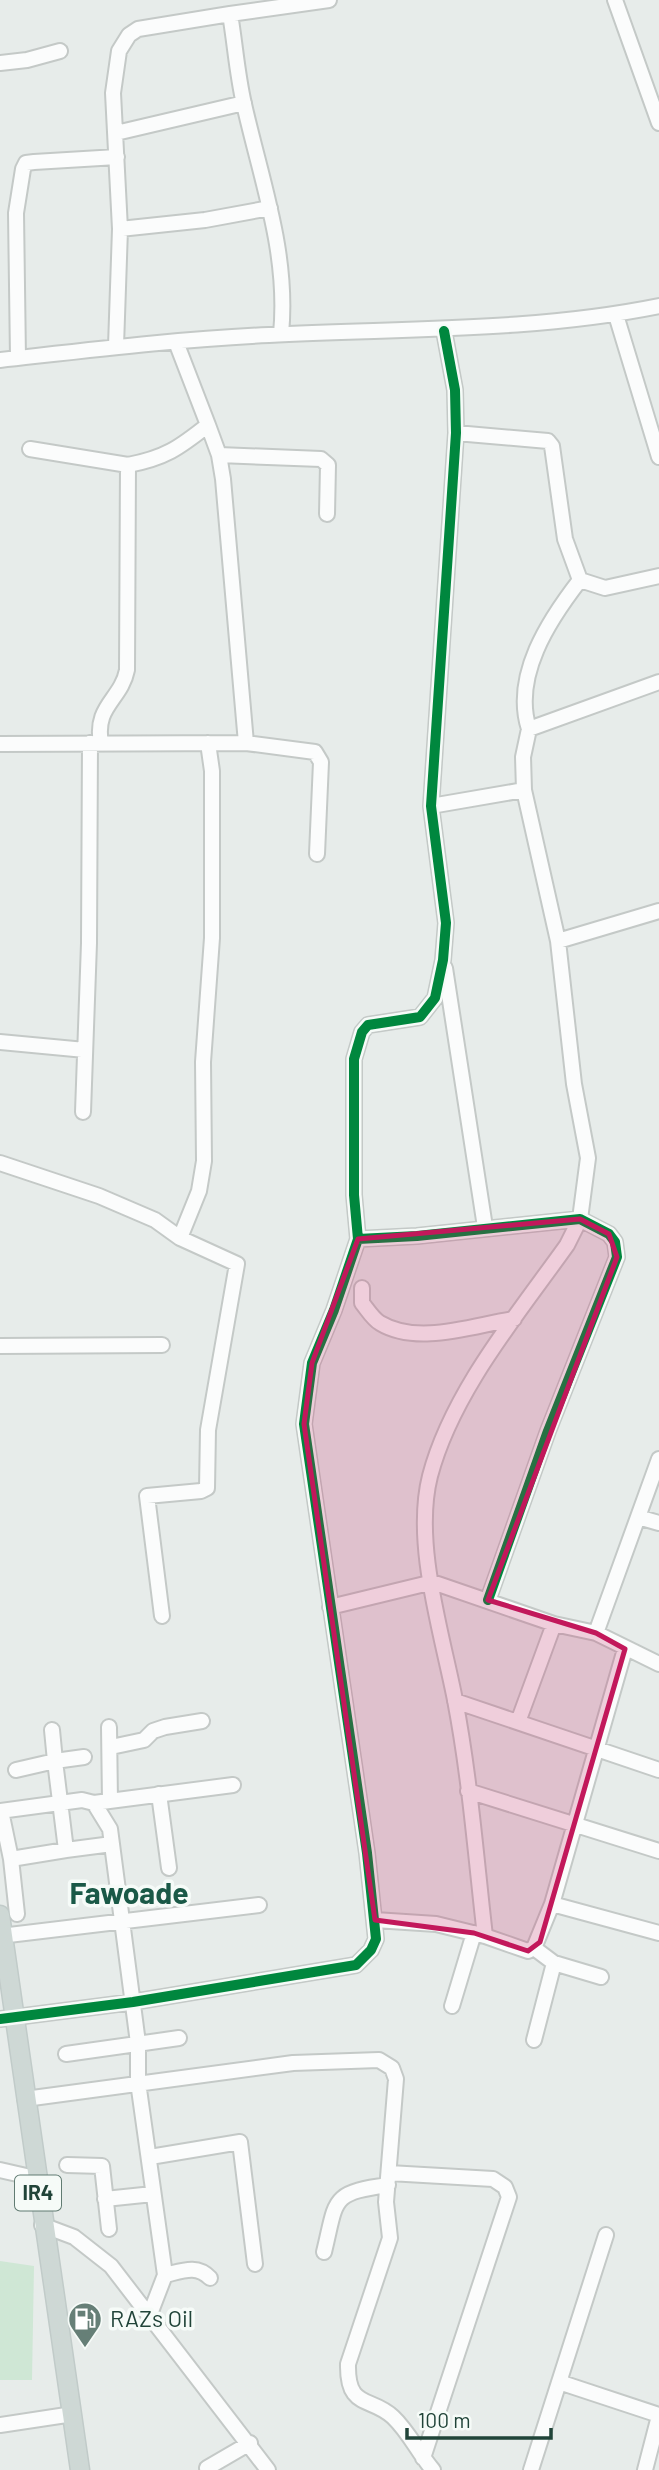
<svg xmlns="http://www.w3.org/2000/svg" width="659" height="2470" viewBox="0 0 659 2470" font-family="Barlow,sans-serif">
<rect width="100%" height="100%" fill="#e7ecea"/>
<!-- green -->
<path fill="#cfe7d5" d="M0,2261l34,5 -2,114h-32z"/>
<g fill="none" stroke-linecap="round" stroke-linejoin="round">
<!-- minor casing -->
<g stroke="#c4c9c7" stroke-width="18">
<path id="minor" d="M615,0l44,123
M230,14l99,-14
M0,63l27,-3 33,-9
M116,133l128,-30
M120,229l85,-9 65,-12
M616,315l43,142
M176,342l32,83
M116,346l4,-117 -7,-136 6,-42 10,-16 9,-6 92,-15c5,29 7,60 14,90 17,76 45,150 37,230
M18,358l-2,-145 7,-44 3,-6 8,-1 83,-5
M0,360c90,-10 179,-21 269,-25 130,-7 261,-3 390,-29
M456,433l92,8 4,5 13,93 15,41 25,8 54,-12
M30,449l98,16
M219,455l102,4 7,6 -1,49
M529,729c-17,-53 20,-109 51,-149
M101,743c-7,-37 20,-43 26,-73l1,-205c37,-7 51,-17 80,-40l11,30 4,24 23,264
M0,744l246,-1 69,9 6,10 -4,92
M431,806l93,-16 -1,-33 6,-28 130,-47
M558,941l101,-30
M445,968l40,259
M0,1042l85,8
M83,1112l6,-169 1,-200
M0,1163l99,33 56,24 25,18 57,26 -29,166 -1,58 -6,3 -54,5 15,120
M180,1238l19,-47 5,-30 -1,-99 9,-124v-167l-4,-28
M358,1239l-4,-44v-136l8,-27 6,-7 52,-8 15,-19 8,-38 3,-37 -15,-117 25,-373 -1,-43 -11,-59
M362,1288v15c5,6 11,16 18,20 38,23 94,2 134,-4
M0,1346l162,-1
M638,1517l21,6
M330,1607l99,-24 9,1 116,40 42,9 63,31
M596,1633l63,-174
M455,1701l204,69
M518,1722l36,-98
M109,1727l1,74
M52,1730l3,31 29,-4
M111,1747l33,-7 9,-9 12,-4 37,-6
M468,1791l191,60
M159,1794l10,74
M94,1803l139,-18
M0,1811l82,-11 12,3 16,26 28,214v39l27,193 -15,39
M1,1811l10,48 55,-9 -11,-89 -39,9
M66,1850l46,-6
M11,1859l6,55
M552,1904l107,29
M375,1920l61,4 49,12 43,15 6,-3 18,-44 73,-255
M0,1936l259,-31
M485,1936c-9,-78 -15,-158 -30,-236 -13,-67 -42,-157 -25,-224 22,-84 88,-162 137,-231l13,-26 8,-61 -14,-74 -16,-143 -34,-151
M534,1948l20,15 47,14
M452,2006l22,-73
M0,2019l133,-17 223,-37 15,-15 5,-11 -9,-86 -63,-429 8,-61 22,-53 24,-71 59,-3 163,-17 29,15 6,8 2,15 -69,174 -60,169
M534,2040l20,-77
M66,2054l113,-16
M25,2099l268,-36 86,-3 13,8 4,11 -10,123 4,36 -42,126c-1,46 23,32 45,53 16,15 26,37 40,53
M150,2157l90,-15 15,122
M67,2165l35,1 7,63
M0,2170l35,8
M389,2173l104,6 12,8 4,10 -86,261
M105,2199l48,-5
M42,2225l32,12 37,29 157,204
M324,2252c13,-53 6,-59 64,-67
M165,2275c17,-4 32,-11 45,3
M559,2382l100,33
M0,2425l73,-11
M207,2468l43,-25
M531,2470l75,-235
M645,2470l14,-54"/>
</g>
<!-- major casing -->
<g stroke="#c1cbc9" stroke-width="21">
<path id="major" d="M0,1915l80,555"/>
</g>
<!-- minor -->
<use href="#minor" stroke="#fbfcfc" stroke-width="14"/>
<!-- major -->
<use href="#major" stroke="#ced8d5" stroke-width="18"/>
<!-- cycleway casing -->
<g stroke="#f6fbf8" stroke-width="15">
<path id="cycleway" d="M358,1239l-4,-44v-136l8,-27 6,-7 52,-8 15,-19 8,-38 3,-37 -15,-117 25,-373 -1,-43 -11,-59
M0,2019l133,-17 223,-37 15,-15 5,-11 -9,-86 -63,-429 8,-61 22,-53 24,-71 59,-3 163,-17 29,15 6,8 2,15 -69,174 -60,169"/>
</g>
<!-- cycleway -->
<use href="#cycleway" stroke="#00873e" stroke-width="10"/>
</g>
<!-- marked area -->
<path fill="#c2185b" fill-opacity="0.2" stroke="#c2185b" stroke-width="5" stroke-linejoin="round" d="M580,1219l29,15 8,23 -129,343 108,33 29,16 -85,293 -12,9 -54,-18 -99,-13 -71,-496 8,-61 46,-124z"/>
<!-- icons -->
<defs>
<g id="fuel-pin" transform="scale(1.75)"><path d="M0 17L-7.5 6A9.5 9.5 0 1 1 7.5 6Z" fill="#667f77" stroke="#f6fbf8"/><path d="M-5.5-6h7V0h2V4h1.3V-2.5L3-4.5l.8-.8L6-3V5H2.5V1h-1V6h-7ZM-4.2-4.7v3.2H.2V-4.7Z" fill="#fff"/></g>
</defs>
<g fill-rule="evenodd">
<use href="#fuel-pin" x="85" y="2319"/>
</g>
<g text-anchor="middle" stroke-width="7" stroke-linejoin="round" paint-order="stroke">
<!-- shield labels -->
<rect fill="#f6fbf8" stroke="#617b72" stroke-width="2" x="15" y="2175.5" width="46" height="35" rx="5"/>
<g font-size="21" font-weight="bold" fill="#214439">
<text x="38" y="2200">IR4</text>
</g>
<!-- poi labels -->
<g font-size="23" fill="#214439" stroke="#f6fbf8" text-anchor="start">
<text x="110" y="2327">RAZs Oil</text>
</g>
<!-- district labels -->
<g font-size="30" font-weight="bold" fill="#1a5947" stroke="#f6fbf8">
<text x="129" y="1904">Fawoade</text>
</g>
</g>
<!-- scale -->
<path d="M407 2428v10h144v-10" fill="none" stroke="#214439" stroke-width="3.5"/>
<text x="418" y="2428" font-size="21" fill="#214439" stroke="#f6fbf8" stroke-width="5" paint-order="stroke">100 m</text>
</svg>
